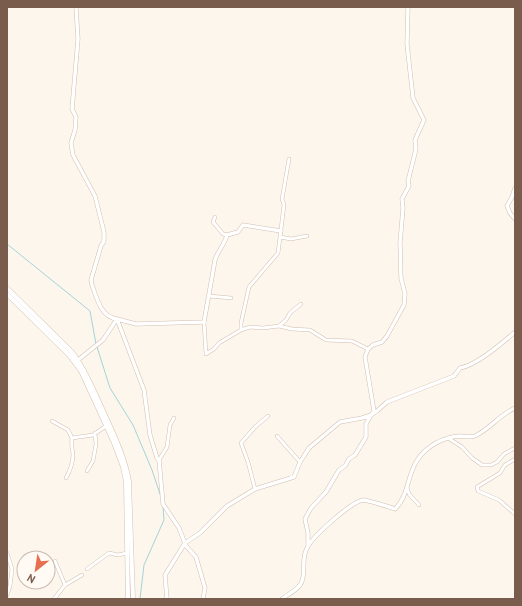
<svg xmlns="http://www.w3.org/2000/svg" width="522" height="606" viewBox="0 0 522 606" font-family="'PT Sans',sans-serif">
<rect width="100%" height="100%" fill="#fdf6ec"/>
<g fill="none" stroke-linecap="round" stroke-linejoin="round">
<!-- stream -->
<path stroke="#a5d3da" stroke-width="1" d="M7,244l83,67 6,33
M97,347l13,41 23,37 19,45 9,27
M140,599l4,-34 20,-45 -1,-14"/>
<!-- minor casing -->
<g stroke="#d1beb0" stroke-width="4">
<path id="minor" d="M215,217l-2,5 10,12 4,1
M280,237l11,2 16,-3
M209,296l22,2
M204,322l2,32 8,-5 5,-6 22,-13v-7l8,-36 29,-34 6,-48 -2,-6 7,-40
M279,326l7,-6 4,-7 11,-9
M241,330l9,-3 13,1 16,-2 13,3 18,1 16,10 26,1 16,8
M52,421l16,9 4,8c-1,7 0,10 1,16 0,9 -3,17 -7,24
M277,436l23,26
M72,438l21,-3 13,-9
M448,438l14,9 10,11 10,7h9l6,-3 7,-8 11,-6
M515,459l-10,6 -5,8 -23,14 1,4 21,9 16,14
M159,460l8,-13 3,-22 4,-7
M87,471l6,-10 3,-17 -1,-11
M407,488l2,6 10,11
M255,489l-7,-27 -7,-19 14,-16 13,-11
M7,553l5,16 -2,17 -3,9
M55,561l10,24
M87,569l22,-16 9,2 9,-2
M54,599l11,-14 17,-10"/>
</g>
<!-- tertiary casing -->
<g stroke="#d1beb0" stroke-width="4.5">
<path id="tertiary" d="M76,7l2,32 -6,70 4,8 -1,13 -4,13 2,12 22,41 9,36v9l-3,5 -10,34 1,5c5,14 9,32 25,34l-14,21 -25,20
M515,188l-3,9 -5,9 3,7 5,6
M308,546v-13l-3,-14 6,-11 15,-16 13,-22 6,-4 4,-7 6,-4 11,-18v-13l5,-9 6,-4 10,-9 67,-26 6,-8c17,-3 42,-25 55,-36
M167,599l-2,-24 20,-32 15,-10 27,-27 28,-17 39,-12 6,-15 9,-14 31,-26 22,-4 9,-3 3,-4 -9,-54 3,-8 5,-4 9,-3 5,-6 17,-31 1,-11 -4,-16 -1,-35 3,-35 -1,-9 7,-13 -1,-5 8,-32 -1,-9 9,-20 -11,-22 -6,-54 1,-37
M203,599l2,-11 -9,-31 -10,-11 -7,-18 -16,-24 -4,-44 -2,-2 -7,-23 -6,-45 -27,-71 19,5 68,-2 11,-62c3,-10 9,-14 12,-25l11,-3 5,-7 38,6
M282,599c6,-5 18,-10 20,-18 4,-11 -1,-22 5,-33 5,-11 44,-46 56,-48 4,0 27,7 32,9 14,-13 12,-35 23,-50 9,-13 25,-22 42,-23 4,0 10,2 15,0 15,-7 24,-21 40,-28"/>
</g>
<!-- secondary casing -->
<g stroke="#d6c0b0" stroke-width="5">
<path id="secondary" d="M7,288l65,64c14,19 23,41 33,63 10,22 20,43 24,66l4,118
M7,294l62,61 12,16 33,72 9,24 3,15 2,117"/>
</g>
<!-- minor -->
<use href="#minor" stroke="#fff" stroke-width="3"/>
<!-- tertiary -->
<use href="#tertiary" stroke="#fff" stroke-width="3.5"/>
<!-- secondary -->
<use href="#secondary" stroke="#fff" stroke-width="4"/>
</g>
<!-- border -->
<rect width="522" height="606" fill="none" stroke="#7a5c4d" stroke-width="16"/>
<!-- north arrow -->
<g transform="translate(36 570) rotate(210)"><circle r="19" fill="#fffaf3" stroke="#cabbb1"/>
<path d="M0-3L7 15L0 10L-7 15Z" fill="#e76f51"/>
<text y="-6" font-size="11" font-weight="bold" text-anchor="middle" fill="#7a5c4d">N</text>
</g>
</svg>
